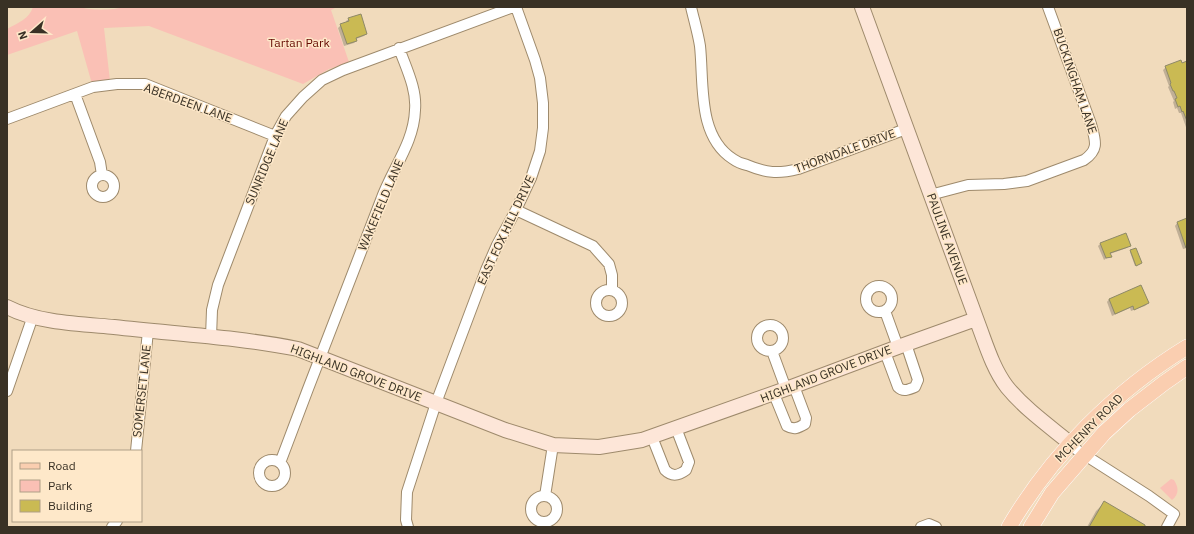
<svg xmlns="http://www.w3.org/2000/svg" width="1194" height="534" viewBox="0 0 1194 534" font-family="'IBM Plex Sans',sans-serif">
<rect width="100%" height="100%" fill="#f1dbbc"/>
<!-- green -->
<path fill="#fac0b5" d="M33,7h48c10,4 33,3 43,0h213l-6,3 18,52 -20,7 -26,15 -154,-58 -45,2 6,53 -18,3 -15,-53 -70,24v-26c11,-6 22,-10 26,-22z
M1171,479l3,1c5,8 5,14 -2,20l-12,-12z"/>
<!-- shadow -->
<path fill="#0003" d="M349,19l17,15 -2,2 -8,3v2l-2,2 -10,3 -6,-18 3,-3 6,-2 -1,-2z
M1187,62v68l-6,-17h-2l-2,-5 -2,1 -2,-7 1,-1 -6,-14 1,-1 -6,-16 3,-3z
M1187,219v29l-4,1 -8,-23 2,-3z
M1126,235l3,10 -2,3 -17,6v2l-6,4 -6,-14 2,-2z
M1131,251l10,12 -1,1 -5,2 -5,-14z
M1109,299l39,4 -3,3 -14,5 -1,-3 -18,8 -5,-14z
M1104,503l39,24h-56l9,-16z"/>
<!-- building -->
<path fill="#caba53" stroke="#8e8968" d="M361,14l6,20 -11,4 1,3 -10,3 -7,-20 9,-3 -1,-3z
M1181,60l1,3 5,-2v60l-4,-10 -1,1 -2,-6 -2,1 -3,-8 2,-1 -3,-7h-1l-3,-7 1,-1 -6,-17z
M1187,218v29l-1,1 -9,-26z
M1126,233l5,13 -21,7 2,4 -6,1 -6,-15z
M1136,248l6,15 -6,3 -6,-16z
M1141,285l8,18 -15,7 -1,-4 -18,8 -6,-15z
M1104,501l41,24v2h-56z"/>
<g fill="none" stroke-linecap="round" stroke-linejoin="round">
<!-- street casing -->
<g stroke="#9e8a6c" stroke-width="12">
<path id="street" d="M691,7c3,13 7,26 9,39 4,37 -3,90 33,113 4,3 9,5 14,6 19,8 31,9 51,4l108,-40
M75,94l25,68 2,13
M7,119l86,-32 24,-3h28l130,52
M92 186a11 11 0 1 1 22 0a11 11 0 1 1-22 0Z
M930,195l38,-10 36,-1 23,-3 57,-21c16,-11 11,-20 7,-36l-43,-117
M516,210l77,36 16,18 3,11v15
M866 299a13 13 0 1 1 26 0a13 13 0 1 1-26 0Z
M596 303a13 13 0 1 1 26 0a13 13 0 1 1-26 0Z
M885,311l13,36
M757 338a13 13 0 1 1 26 0a13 13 0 1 1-26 0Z
M211,337l1,-27 6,-25 57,-149 11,-20 17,-19 19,-17 21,-10 170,-63
M772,351l14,38
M885,352l13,35c5,5 10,3 17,0l3,-7 -12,-36
M7,391l26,-75
M774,394l13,32c7,4 11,2 18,-2l1,-6 -12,-32
M652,437l13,33c7,7 13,6 21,0l3,-8 -13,-34
M1071,444l6,6 72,46 25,18 -7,13
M136,451l12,-120
M259 473a13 13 0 1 1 26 0a13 13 0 1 1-26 0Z
M280,463c33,-88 67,-176 101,-263 11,-31 33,-57 34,-90 2,-21 -9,-42 -16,-62
M531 509a13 13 0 1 1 26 0a13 13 0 1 1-26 0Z
M545,496l8,-51
M112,527l5,-6
M408,527l-2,-7 1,-28 29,-89 50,-133 11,-25 19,-35 15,-32 9,-27 3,-23v-25l-3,-25 -5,-18 -19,-53
M921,527l8,-3 7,3"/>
</g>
<!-- secondary casing -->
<g stroke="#9e8a6c" stroke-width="16">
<path id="secondary" d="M862,7l118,322c7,19 14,41 27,58 18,22 42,39 64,57
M7,307c31,16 72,17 107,20 61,7 124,10 184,22l207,81 48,15 46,2 43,-7 152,-54 104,-39 78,-28"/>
</g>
<!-- primary casing -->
<g stroke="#fff" stroke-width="16">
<path id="primary" d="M1009,527c43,-73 106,-136 178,-180
M1031,527l21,-34 52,-60 25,-23 35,-27 23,-16"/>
</g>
<!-- street -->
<use href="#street" stroke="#fff" stroke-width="10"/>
<!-- secondary -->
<use href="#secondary" stroke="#fde6d8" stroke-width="14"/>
<!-- primary -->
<use href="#primary" stroke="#faceb0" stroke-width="15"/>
</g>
<g text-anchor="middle" stroke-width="3" stroke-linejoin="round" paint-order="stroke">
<!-- park labels -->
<g font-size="12" fill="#650a02" stroke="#fee8c9">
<text x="299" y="47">Tartan Park</text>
</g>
<!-- street labels -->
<g font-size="12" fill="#393125" stroke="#fee8c9">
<text transform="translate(1075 81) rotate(71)" y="4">BUCKINGHAM LANE</text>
<text transform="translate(188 103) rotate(20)" y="4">ABERDEEN LANE</text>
<text transform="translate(845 151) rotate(-20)" y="4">THORNDALE DRIVE</text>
<text transform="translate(267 162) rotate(-67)" y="4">SUNRIDGE LANE</text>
<text transform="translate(381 205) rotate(-67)" y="4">WAKEFIELD LANE</text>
<text transform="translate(506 230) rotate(-65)" y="4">EAST FOX HILL DRIVE</text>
<text transform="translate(947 239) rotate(70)" y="4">PAULINE AVENUE</text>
<text transform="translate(356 373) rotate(21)" y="4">HIGHLAND GROVE DRIVE</text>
<text transform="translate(826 374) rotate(-21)" y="4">HIGHLAND GROVE DRIVE</text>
<text transform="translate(142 391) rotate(-84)" y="4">SOMERSET LANE</text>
<text transform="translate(1089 428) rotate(-45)" y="4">MCHENRY ROAD</text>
</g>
</g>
<!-- border -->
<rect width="1194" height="534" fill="none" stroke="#393125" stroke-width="16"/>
<!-- legend -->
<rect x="12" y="450" width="130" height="72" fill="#fee8c9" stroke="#af9f87"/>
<rect x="20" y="463" width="20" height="6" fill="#faceb0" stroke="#af9f87"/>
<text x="48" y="470" font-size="12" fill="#393125">Road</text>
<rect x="20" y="480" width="20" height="12" fill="#fac0b5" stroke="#af9f87"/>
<text x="48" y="490" font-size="12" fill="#393125">Park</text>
<rect x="20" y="500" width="20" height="12" fill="#caba53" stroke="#af9f87"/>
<text x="48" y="510" font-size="12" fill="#393125">Building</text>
<!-- north arrow -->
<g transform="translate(32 32) rotate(250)" stroke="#fee8c9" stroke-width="3" paint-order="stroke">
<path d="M0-3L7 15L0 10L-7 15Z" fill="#393125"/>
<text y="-6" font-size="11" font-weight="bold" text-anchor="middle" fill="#393125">N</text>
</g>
</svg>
